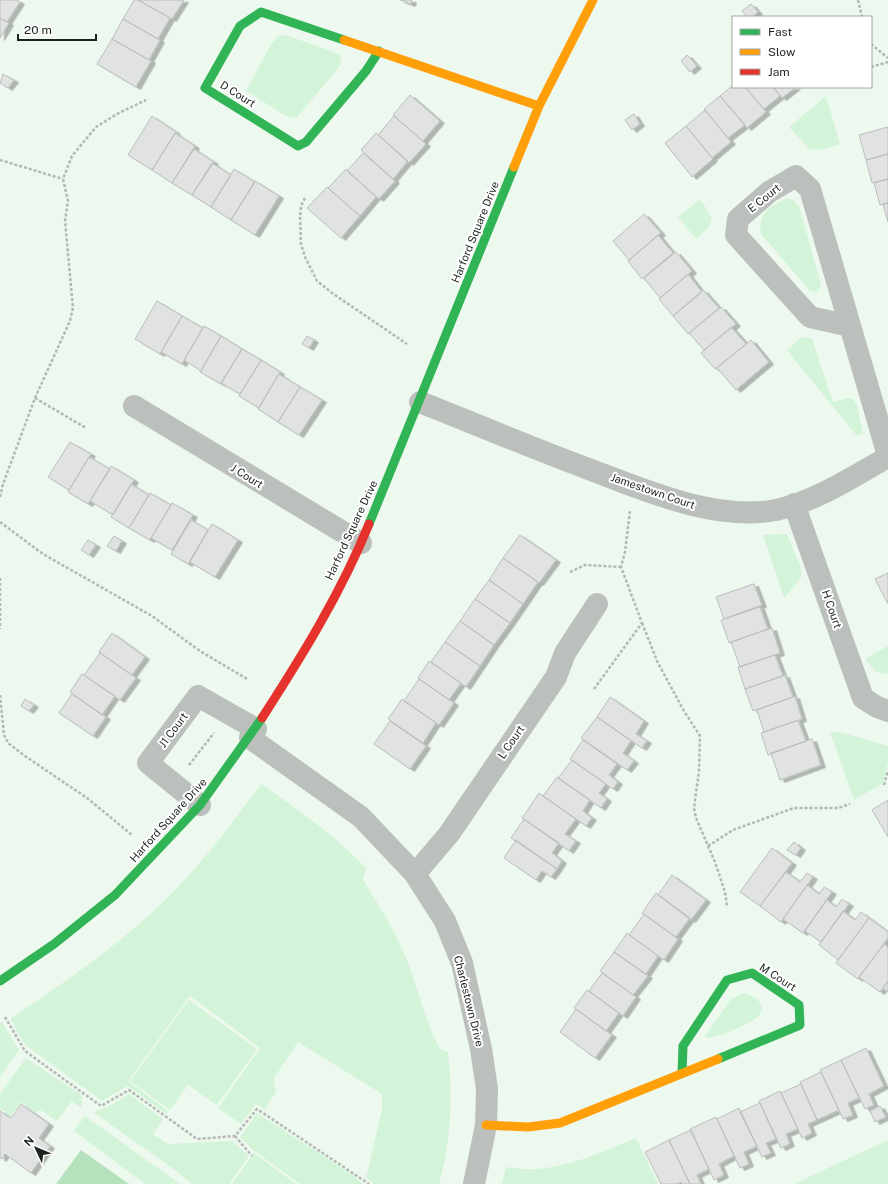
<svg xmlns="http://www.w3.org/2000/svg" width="888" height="1184" viewBox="0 0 888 1184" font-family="'Public Sans',sans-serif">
<defs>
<filter id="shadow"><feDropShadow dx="4.5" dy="2.5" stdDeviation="0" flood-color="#0004"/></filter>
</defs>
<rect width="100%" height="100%" fill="#edf8ee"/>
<!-- green -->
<path fill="#d4f4d9" d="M286,35l53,19c4,7 2,11 -3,17l-39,46 -4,1 -7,-2 -40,-25 25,-47 8,-8z
M826,96l14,48 -19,6 -12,-1 -20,-22z
M700,199l12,19 -3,9 -13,12 -18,-22z
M785,199h7l7,7 21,75 1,6 -5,5 -6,-1 -49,-57c-4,-20 8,-27 24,-35z
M802,337l10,2 21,63 15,-4 5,1 4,6 6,28 -6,3 -70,-86z
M787,534l14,34v10l-17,20 -21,-63z
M888,646v28l-12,-2 -11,-13z
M830,732l13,1 45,13v17l-5,20 -29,17z
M261,784c38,26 73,51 105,84l-3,12c17,27 33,52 45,83 11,29 17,59 32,86l8,3c5,47 3,86 -9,132h-65l-8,-6 16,-68v-16l-84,-52 -24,36 2,14 -11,17 -9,-5 -15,20 -23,-16 42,-60 -70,-52 -62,85 40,30 -2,3 -38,-28 -26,15 -77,-56 -15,-26c58,-39 118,-80 167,-131 31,-32 58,-69 84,-104z
M744,993c9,2 23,10 16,21 -6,9 -44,25 -54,24l-1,-2 26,-37z
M189,1000l68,49 -40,56 -29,-20 -18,25 -40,-29z
M2,1022l17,28 -19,27v-54z
M26,1058l56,37 -1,13 -9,-7 -15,20 -17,-11 -3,3 -16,-11 -11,14 -10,-7v-15z
M129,1094l34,25 -10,15 15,10 64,-3 17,15 -20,28h-37l-17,-14 -82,-58 15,-5z
M257,1113l96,62 10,9h-63l-47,-34 -13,-13z
M85,1116l95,68h-35l-71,-53z
M636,1138l22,46h-156l4,-17c46,9 88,-12 130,-29z
M888,1140v44h-94z
M254,1153l42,31h-64z"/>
<!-- water -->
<path fill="#b5e2bc" d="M81,1150l48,34h-73z"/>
<!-- building -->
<path fill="#e1e3e3" stroke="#bcbebe" filter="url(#shadow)" d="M0,0h17l3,2 -13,20 -7,-4z
M134,0h4l32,18 -12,21 -35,-20z
M138,0h46l-12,19z
M400,0h12l-1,4z
M751,4l7,8 -5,5h-6l-5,-6z
M0,18l9,5 -9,15z
M123,19l37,21 -11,20 -37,-21z
M112,39l39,22 -15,26 -39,-23z
M687,55l10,11 -7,6 -9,-11z
M3,74l11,6 -6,8 -8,-5z
M733,85v2h12l21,25 -19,16 -27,-32z
M745,87h28l7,9 -16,13z
M773,87h23l-14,11z
M410,95l30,26 -17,20 -30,-26z
M720,96l25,29 -17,13 -24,-29z
M705,110l26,32 -19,16 -26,-32z
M634,114l6,10 -8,6 -7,-10z
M152,116l24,16 -24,38 -24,-15z
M394,116l32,28 -17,19 -31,-28z
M686,126l27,33 -21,18 -27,-34z
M888,127v27l-22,6 -7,-25z
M175,133l20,13 -23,37 -20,-13z
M376,133l32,28 -15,18 -32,-29z
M194,149l20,13 -22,33 -20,-12z
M363,153l32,28 -16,18 -32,-28z
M888,154v25l-16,4 -6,-23z
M212,163l19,12 -20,32 -19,-12z
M234,169l21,13 -24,38 -20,-13z
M346,169l30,28 -16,19 -32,-28z
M888,179v24l-8,2 -6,-22z
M255,181l24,15 -24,39 -24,-15z
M327,187l33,29 -19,22 -34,-30z
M888,203v19l-5,-18z
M644,214l17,19 -32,27 -16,-19z
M658,235l15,18 -31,26 -14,-18z
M676,252l16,19 -32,27 -16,-20z
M688,274l14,18 -29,24 -14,-17z
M703,290l16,18 -31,26 -15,-18z
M157,301l25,15 -22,38 -25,-15z
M721,307l15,17 -32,26 -15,-17z
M182,316l21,12 -21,36 -21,-12z
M204,326l17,10 -20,35 -17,-11z
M731,327l15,17 -31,25 -14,-16z
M221,336l21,13 -21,35 -21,-12z
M307,336l7,4 -5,8 -7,-4z
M751,340l18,22 -33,28 -19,-22z
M242,349l19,11 -21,34 -19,-11z
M261,360l19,12 -21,36 -20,-12z
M279,374l21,13 -22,35 -20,-13z
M300,387l22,13 -23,35 -21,-13z
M70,442l21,12 -22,36 -21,-13z
M89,457l21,12 -22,35 -20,-12z
M111,466l23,14 -21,35 -23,-14z
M131,484l18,11 -20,33 -18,-11z
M150,493l21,12 -21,35 -21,-12z
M172,503l21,12 -21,35 -21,-12z
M191,520l17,10 -20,34 -17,-10z
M212,524l26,16 -23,37 -25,-15z
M520,535l36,25 -17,23 -36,-25z
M114,536l8,5 -6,10 -9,-5z
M88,540l8,5 -7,10 -8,-5z
M503,558l35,24 -15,22 -34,-24z
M888,573v31l-13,-25z
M489,580l34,24 -13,19 -35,-24z
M753,584h1l8,21 -38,14 -8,-22z
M475,599l35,24 -16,22 -34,-24z
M760,607l8,22 -39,14 -8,-23z
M460,621l34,24 -14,21 -35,-24z
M772,628l8,25 -40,14 -9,-25z
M112,633l33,24 -13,18 -33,-23z
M445,642l35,24 -14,21 -35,-25z
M100,653l36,25 -16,22 -36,-25z
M775,655l8,21 -38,13 -7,-22z
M429,661l32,22 -12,17 -31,-22z
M82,674l33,22 -13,19 -32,-23z
M785,675l8,22 -40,14 -8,-22z
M419,679l35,24 -15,22 -35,-24z
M72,694l34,23 -13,19 -34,-23z
M795,696l7,23 -38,13 -7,-22z
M610,697l34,24 -8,13 11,7 -5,7 -45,-31z
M25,699l9,6 -5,6 -8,-5z
M402,699l34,24 -13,20 -35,-24z
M597,717l34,24 -8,12 11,8 -7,9 -46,-32z
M798,720l8,21 -38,14 -7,-22z
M390,721l36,25 -16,23 -36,-25z
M812,739l9,26 -41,15 -9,-27z
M583,740l34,24 -8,11 9,7 -5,7 -43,-30z
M572,760l34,24 -7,9 8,6 -6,9 -43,-30z
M557,777l33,23 -7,11 9,7 -6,8 -43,-30z
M539,793l37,26 -11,15 11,7 -7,10 -47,-33z
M888,800v37l-16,-27z
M524,819l35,24 -7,10 10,8 -5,8 -46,-31z
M516,840l41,29 -6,8 -9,-6 -6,9 -32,-22z
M794,842l7,6 -5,7 -9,-5z
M772,848l20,15 -32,43 -20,-14z
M786,872l14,10 7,-9 6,4 -32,45 -21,-16z
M672,875l34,25 -15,20 -33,-25z
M807,885l12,9 5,-7 8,5 -29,41 -20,-14z
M656,893l34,25 -14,19 -34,-24z
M842,899l7,5 -28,38 -16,-11 22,-31 9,7z
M843,911l12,9 6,-8 8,6 -31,42 -19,-15z
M644,914l34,25 -14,21 -35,-25z
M869,918l19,14v6l-30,41 -22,-16z
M627,933l31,23 -12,18 -32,-22z
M884,944l4,3v34l-8,11 -21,-15z
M614,952l34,24 -15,19 -33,-24z
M602,973l34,24 -13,19 -34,-25z
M888,981v11l-5,-4z
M587,990l32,23 -13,18 -32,-23z
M576,1009l36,26 -17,23 -35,-26z
M866,1048l18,38 -15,8 5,11 -9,4 -24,-49z
M841,1060l18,38 -11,5 5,12 -10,4 -23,-49z
M821,1072l18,38 -22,10 -17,-38z
M801,1084l16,36 -9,4 4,9 -10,5 -21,-45z
M780,1091l18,38 -12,5 4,10 -9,4 -22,-47z
M760,1103l16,36 -10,4 5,10 -9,4 -22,-45z
M21,1104l28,20 -10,14 11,8 -19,27 -26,-19 -3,5 -2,-1v-47l11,7z
M880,1106l6,11 -11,5 -5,-11z
M739,1108l18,38 -13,6 5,12 -9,4 -23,-49z
M716,1117l18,39 -15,8 5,11 -10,5 -24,-51z
M691,1130l18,39 -12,6 4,9h-11l-21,-44z
M669,1140l18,38 3,6h-8l-1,-2 -5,2h-15l-16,-32z"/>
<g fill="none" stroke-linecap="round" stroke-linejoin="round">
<!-- path -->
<path stroke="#b3b8b4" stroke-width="2.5" stroke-dasharray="3 2" stroke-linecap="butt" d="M858,0l4,17
M871,44l17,14
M871,67l17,-5
M0,160l63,19
M305,198l-4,8 -1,11 1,27 4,13 12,24 15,12 75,51
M35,398l51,30
M0,497l3,-13 32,-86 35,-77 3,-13 -8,-87 3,-20 -5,-22 9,-23 24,-29 21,-13 29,-14
M0,522l43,32 109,62 48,35 47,28
M570,572l15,-7 36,2
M0,578v51
M642,623l16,40 26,48 16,25 -1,35 -5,37 2,10 19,44 10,30 2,14
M594,689l48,-66 -21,-56 4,-15 5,-41
M0,695l4,40 4,8 17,13 62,42 45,37
M189,765l25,-32
M884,785l4,-15
M708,846l25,-16 61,-22h44l12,-4
M5,1017l20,34 76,55 28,-16 68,49 38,-3 22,-27 112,75
M235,1136l17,20"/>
<!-- street -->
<path stroke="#bcc0bc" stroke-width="22" d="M850,326l-40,-9 -74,-82 2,-16 31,-27 27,-16 14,13 70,239 8,28
M420,402c55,22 110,45 166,66 56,21 129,54 190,42 41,-9 76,-33 112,-53
M134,406l227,137
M794,504l69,194 14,9 11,4
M250,738l111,79 54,57 30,47 17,42 19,86 6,40 -1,36 -12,59
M200,805l-52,-42 50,-67 58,33
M415,874l34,-40 107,-157 9,-24 32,-49"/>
<!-- fast -->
<path stroke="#30b455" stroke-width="9" d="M344,40l-83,-28 -21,14 -35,62 93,58 8,-4 60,-71 13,-20
M369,524l145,-357
M0,981l54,-37 61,-49 85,-90 62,-87
M682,1073l1,-27 44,-66 25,-7 47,32 1,20 -82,34"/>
<!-- slow -->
<path stroke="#ff9f0a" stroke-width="9" d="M344,40l195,66
M514,167l25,-61 54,-106
M486,1125l42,2 32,-4 158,-64"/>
<!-- jam -->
<path stroke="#e5322d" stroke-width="9" d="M262,718c40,-62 79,-125 107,-194"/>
</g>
<g text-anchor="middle" stroke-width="4" stroke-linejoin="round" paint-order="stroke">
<!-- street labels -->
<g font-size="11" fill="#1d241e" stroke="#fff">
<text transform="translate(238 94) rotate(32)" y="4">D Court</text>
<text transform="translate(764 198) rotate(-38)" y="4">E Court</text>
<text transform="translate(475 232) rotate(-68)" y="4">Harford Square Drive</text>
<text transform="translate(247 476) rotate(32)" y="4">J Court</text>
<text transform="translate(653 491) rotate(19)" y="4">Jamestown Court</text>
<text transform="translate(351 530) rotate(-65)" y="4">Harford Square Drive</text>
<text transform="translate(832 609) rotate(71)" y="4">H Court</text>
<text transform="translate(173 730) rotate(-53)" y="4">J1 Court</text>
<text transform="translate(511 742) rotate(-56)" y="4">L Court</text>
<text transform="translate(168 820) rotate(-48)" y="4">Harford Square Drive</text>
<text transform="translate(778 977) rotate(33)" y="4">M Court</text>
<text transform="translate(469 1001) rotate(76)" y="4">Charlestown Drive</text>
</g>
</g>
<!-- legend -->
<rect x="732" y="16" width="140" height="72" fill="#ffffff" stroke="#a5a7a5"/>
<rect x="740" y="29" width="20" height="6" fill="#30b455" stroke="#a5a7a5"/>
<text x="768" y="36" font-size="12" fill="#1d241e">Fast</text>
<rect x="740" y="49" width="20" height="6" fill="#ff9f0a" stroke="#a5a7a5"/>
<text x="768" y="56" font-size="12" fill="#1d241e">Slow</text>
<rect x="740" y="69" width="20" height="6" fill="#e5322d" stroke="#a5a7a5"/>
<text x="768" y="76" font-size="12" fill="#1d241e">Jam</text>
<!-- north arrow -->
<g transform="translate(36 1148) rotate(314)" stroke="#ffffff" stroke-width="3" paint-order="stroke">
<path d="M0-3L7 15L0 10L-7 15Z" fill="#1d241e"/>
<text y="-6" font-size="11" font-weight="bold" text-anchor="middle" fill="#1d241e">N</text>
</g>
<!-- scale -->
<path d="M18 34v6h78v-6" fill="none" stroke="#1d241e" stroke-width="2"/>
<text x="24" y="34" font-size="12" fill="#1d241e" stroke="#ffffff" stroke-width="3" paint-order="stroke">20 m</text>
</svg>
